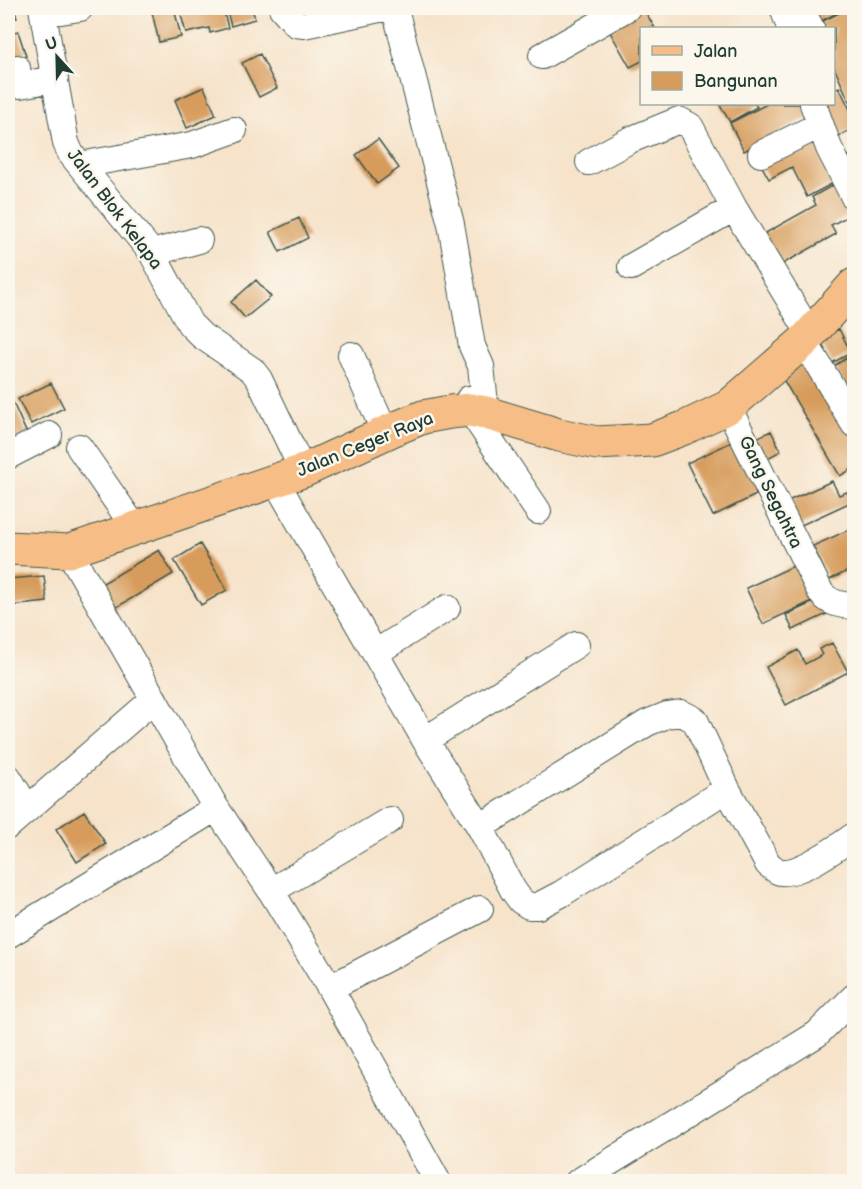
<svg xmlns="http://www.w3.org/2000/svg" width="862" height="1189" viewBox="0 0 862 1189" font-family="'Balsamiq Sans',sans-serif">
<rect width="100%" height="100%" fill="#fbf7ec"/>
<filter id="ink" filterUnits="userSpaceOnUse"><feTurbulence type="fractalNoise" baseFrequency=".0167" numOctaves="2"/><feDisplacementMap in="SourceGraphic" scale="12" xChannelSelector="R" yChannelSelector="G"/><feConvolveMatrix kernelMatrix="1 2 1 2 8 2 1 2 1" color-interpolation-filters="sRGB"/></filter>
<filter id="wash" filterUnits="userSpaceOnUse"><feTurbulence type="fractalNoise" baseFrequency=".008" numOctaves="4" result="noise"/><feDisplacementMap in="SourceGraphic" scale="24" xChannelSelector="R" yChannelSelector="G"/><feGaussianBlur stdDeviation="1.35" result="paint"/><feColorMatrix in="noise" values="0 0 0 0 0 0 0 0 0 0 0 0 0 0 0 0 0 1.4 0 .05"/><feComposite in="paint" operator="in"/></filter>
<g filter="url(#wash)">
<rect width="100%" height="100%" fill="#f6e3ca"/>
<g id="blocks">
<!-- building -->
<path fill="#d79c5c" d="M8,8h6l3,10 -9,3z
M168,8h6l7,29 -22,5 -7,-30z
M179,8h44l5,20 -18,5 -1,-5 -23,5z
M226,8h26l3,11 -24,7z
M638,8h5l12,20h-13v33l-12,6 -20,-35z
M805,8h42l-34,17z
M847,9l7,14v76l-5,2 -15,-34v-39h-17l-2,-3z
M18,31l8,25 -18,6v-28z
M260,54l17,34 -18,9 -17,-34z
M204,87l12,28 -29,13 -12,-28z
M839,87l15,31v10l-21,11 -17,-35h18v-14z
M719,104h36l2,3 -27,15z
M767,104h35l7,13 -65,34 -14,-28z
M816,131l25,48 -34,18 -15,-30 -23,12 -10,-18z
M378,139l21,29 -22,16 -21,-29z
M854,153v33l-13,-26z
M837,183l17,30 -23,12 5,9 -57,32 -17,-31 54,-30 -4,-8z
M299,218l9,20 -28,14 -10,-20z
M256,280l15,17 -26,21 -14,-16z
M839,329l12,24 -19,10 -13,-24z
M854,353v46l-20,-33z
M807,358l47,82v28l-14,8 -60,-102z
M51,383l13,25 -33,16 -13,-25z
M10,396l17,38 -19,9v-46z
M771,431l10,20 -21,11 -10,-21z
M738,439l24,49 -7,3 1,4 -43,21 -26,-53z
M832,481l7,14 8,-3 4,10 -54,25 -11,-25z
M853,528l1,40 -25,12 -16,-34z
M200,544l27,46 -26,15 -27,-45z
M159,550l14,24 -61,36 -14,-24z
M800,563l17,36 -54,25 -17,-36z
M44,576l3,26 -37,4 -2,-27z
M822,598l7,15 -36,17 -7,-15z
M832,643l16,29 -62,33 -20,-38 32,-17 7,14 17,-9 -3,-6z
M84,811l22,33 -29,18 -21,-33z"/>
</g>
</g>
<g filter="url(#ink)">
<use href="#blocks" fill-opacity="0" stroke="#3f564a" stroke-width="1.5"/>
<g fill="none" stroke-linecap="round" stroke-linejoin="round">
<!-- minor casing -->
<g stroke="#3f564a" stroke-width="28">
<path id="minor" d="M42,8l24,135 5,11 81,99 38,71 12,12 50,34 7,9 44,92
M55,8l6,3 19,-3
M282,8l14,16 8,1 80,-17
M392,8l4,5 55,211 21,122 9,20 5,47
M783,8l7,20
M800,8l11,20
M542,56l85,-48
M17,68l3,17 35,-6
M813,104l16,44 25,49
M761,154l59,-29
M589,162l41,-22 49,-20 11,6 44,82 76,126
M80,165l112,-20 42,-15
M152,253l47,-13
M631,267l103,-59
M804,341l50,83
M351,355l34,78
M469,399l1,11 68,101
M728,407l93,186c9,11 20,12 33,13
M79,447l56,81
M8,456l41,-21
M275,480l150,260 55,87 33,63 8,11 8,5h9l23,-12 166,-105
M69,551l147,257 55,83 59,97 108,194
M375,653l72,-45
M425,740l151,-95
M8,777l19,31
M8,826l146,-127
M480,827l167,-104 20,-8 14,-2 14,7 32,69 41,75c4,3 8,7 12,8 21,3 57,-25 74,-36
M271,891l119,-71
M8,935l208,-127
M330,988l150,-79
M578,1182l239,-148 37,-37"/>
</g>
<!-- major casing -->
<g stroke="#3f564a" stroke-width="35">
<path id="major" d="M8,548l61,3 234,-80 91,-42 29,-12 27,-5 20,-2 16,3 73,22 38,8 55,-3 32,-12 44,-21 76,-66 50,-56"/>
</g>
<!-- minor -->
<use href="#minor" stroke="#fff" stroke-width="26"/>
<!-- major -->
<use href="#major" stroke="#f6be86" stroke-width="33"/>
</g>
</g>
<g text-anchor="middle" stroke-width="5" stroke-linejoin="round" paint-order="stroke">
<!-- street labels -->
<g font-size="18" fill="#1f3d34" stroke="#fbf7ec">
<text transform="translate(115 209) rotate(53)" y="6">Jalan Blok Kelapa</text>
<text transform="translate(365 444) rotate(-22)" y="6">Jalan Ceger Raya</text>
<text transform="translate(771 492) rotate(64)" y="6">Gang Segahtra</text>
</g>
</g>
<!-- margin -->
<rect width="862" height="1189" fill="none" stroke="#fbf7ec" stroke-width="30"/>
<!-- legend -->
<rect x="640" y="27" width="195" height="78" fill="#fbf7ec" stroke="#a3ada2" stroke-width="1.5"/>
<rect x="652" y="46" width="30" height="9" fill="#f6be86" stroke="#a3ada2" stroke-width="1.5"/>
<text x="694" y="57" font-size="18" fill="#1f3d34">Jalan</text>
<rect x="652" y="72" width="30" height="18" fill="#d79c5c" stroke="#a3ada2" stroke-width="1.5"/>
<text x="694" y="87" font-size="18" fill="#1f3d34">Bangunan</text>
<!-- north arrow -->
<g transform="translate(57 57) rotate(338)" stroke="#fbf7ec" stroke-width="4.5" paint-order="stroke">
<path d="M0-4.5L10 22L0 15L-10 22Z" fill="#1f3d34"/>
<text y="-9" font-size="16" font-weight="bold" text-anchor="middle" fill="#1f3d34">U</text>
</g>
</svg>
